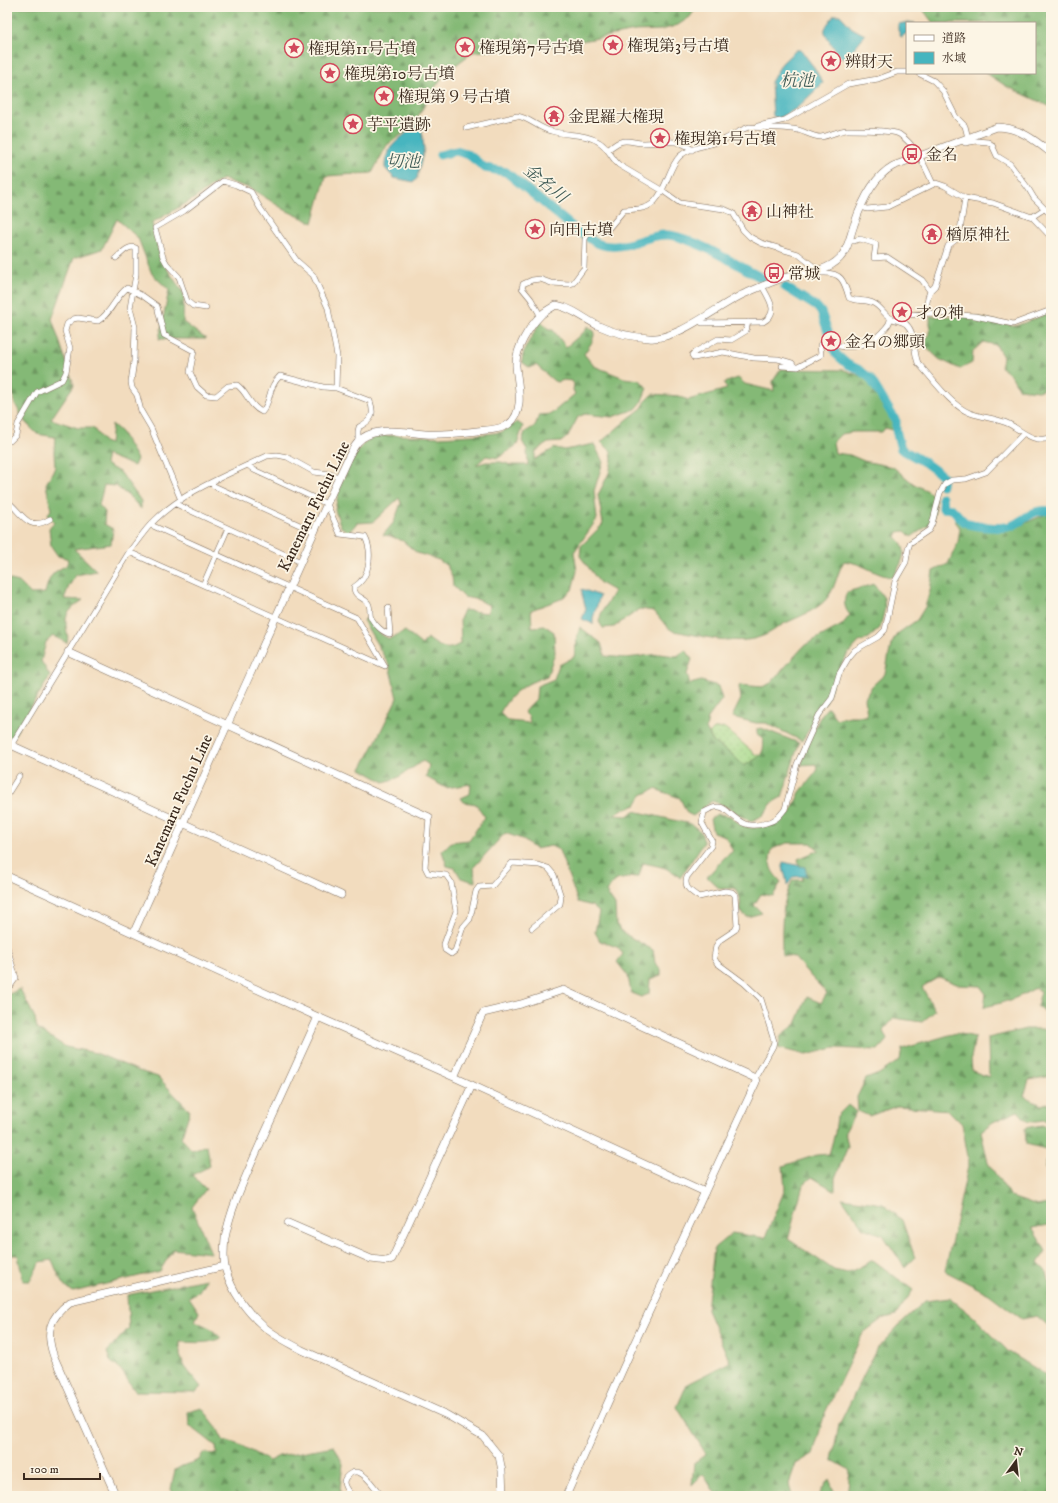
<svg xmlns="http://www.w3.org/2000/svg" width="1058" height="1503" viewBox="0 0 1058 1503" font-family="'IM FELL DW Pica','Noto Serif JP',serif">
<defs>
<pattern id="grass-dots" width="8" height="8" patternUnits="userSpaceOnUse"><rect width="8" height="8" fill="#a5d98a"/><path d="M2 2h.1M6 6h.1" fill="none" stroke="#8fba77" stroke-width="1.8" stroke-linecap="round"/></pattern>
<pattern id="forest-firs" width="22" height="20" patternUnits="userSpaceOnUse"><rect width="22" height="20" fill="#84b976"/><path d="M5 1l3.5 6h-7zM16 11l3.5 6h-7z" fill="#6d9760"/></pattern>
</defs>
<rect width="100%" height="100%" fill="#fcf5e5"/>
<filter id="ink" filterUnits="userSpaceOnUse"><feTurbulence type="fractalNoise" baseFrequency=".025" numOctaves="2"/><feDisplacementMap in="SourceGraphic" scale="8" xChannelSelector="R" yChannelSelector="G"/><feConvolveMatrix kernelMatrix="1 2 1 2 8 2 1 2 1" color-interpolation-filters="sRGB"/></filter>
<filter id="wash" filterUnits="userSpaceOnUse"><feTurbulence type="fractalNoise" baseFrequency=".012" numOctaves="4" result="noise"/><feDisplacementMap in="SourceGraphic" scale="16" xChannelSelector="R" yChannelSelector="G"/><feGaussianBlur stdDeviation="0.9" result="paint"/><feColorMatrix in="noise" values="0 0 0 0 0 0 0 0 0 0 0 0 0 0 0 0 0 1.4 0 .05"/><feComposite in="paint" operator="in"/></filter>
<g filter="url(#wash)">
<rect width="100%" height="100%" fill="#f2dcbe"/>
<!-- grass -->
<path fill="url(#grass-dots)" stroke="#708254" d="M725,728l30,26 6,2 -17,10 -10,-10 -21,-14 -4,-8 5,-5z"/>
<!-- forest -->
<path fill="url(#forest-firs)" stroke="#60724a" d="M7,7h690l-7,10 -12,8 -16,5 -27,1 -80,15 -82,6 -28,21 -13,19 -20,35 -25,18 -15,28 -46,3 -13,47 -28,-13 -33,-21 -30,-10 -27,19 -43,25 9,37 23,34 -1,28 23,17h-47l10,-49 -17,-16 -14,-36 -21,-19 -15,30 -28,9 -22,61 22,66 -23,34 27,9h15l11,14 6,2 2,-20 9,8 16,27 -3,7 -27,-11 -2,9 16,9 20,28v8l-10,-11 -15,-12 -12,-1 -5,20 6,7 -1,12 9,5 -2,15 -37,5 23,22 -21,4 -7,11 -5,13 19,1c-8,6 -19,12 -17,24 0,9 3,10 1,19l-14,-7 -7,6 -5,19 9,15 -43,71v-168l12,3 12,12 14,-1c4,-15 6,-21 21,-27l3,-7 -11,-3 -7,-10 -2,-18 5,-6 -7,-7 4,-5 -5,-26 9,-17 -1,-15 1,-15 -18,-3 -12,-12 -11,-20 -7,-63z
M921,7h130v100l-45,-21 -20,-13h49v-50h-102z
M1051,312v74l-13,5 -19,-2 -8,-14 -10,-8 2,-10 -7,-12 -13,-3 -10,9 -1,12 -12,6 -21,-10 -17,-16 8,-9v-18l46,1 40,9z
M540,320l9,10h4l13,17 18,-15 4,-6 7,6 -3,10 -8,12 10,12 30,12 16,2 7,8 -6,15 -5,6 -24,8 -27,-3 -7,3 -10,19 -7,6 -13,1 -12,8 -2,9 21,-12 10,2 29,-6 9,18 -9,29 3,28 -23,33 3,19 -5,19 -11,9 -30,11 1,17 13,-1 9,6 1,21 -8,23c-22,8 -36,15 -47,37l8,8 22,2 -1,-6 -5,-5 4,-5 8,-8 1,-13 17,-7 5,-14 15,-8 3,-20 3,-10 21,16 4,13 21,2 33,-4 18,2 9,-6 6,9 -5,15 3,10 11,-3 17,5 4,13 -14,19 -2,11 7,13 21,14 10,10c13,-8 22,-10 19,-28l-6,-4v-5l4,-1 38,15 -17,54 -9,5 -11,14 -11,5c-14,-6 -24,-16 -39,-20l-19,15 -6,-3 -7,-15 -25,-9 -13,6 -6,10 -15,5 -7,5 13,1 7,-5 57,13 10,8 3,10 -24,36c-9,-11 -23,-12 -37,-15l-4,13 -23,4 -10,12 9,13 1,19 7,9 30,17 2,13 6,6v6l-11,4 -1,15 -8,3 -10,-4 -3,-17 -11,-14 6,-8 -6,-7 -17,-6 -5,-9 4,-20 -7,-6 -14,-4 -19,-52 -8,-4 -16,3 -13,-10 -17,-6 -31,34 1,15 -14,-4 -6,-10 -8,-2 -5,-15 9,-9 18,-2 16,-23 -9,-13 -12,-2 -3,-4 9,-4 1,-10 -25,4 -20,-11 3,-12 -6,-4 -26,17 -13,4 -23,-13 14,-26 22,-45 -8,-33 -26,-45 5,-2 14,17 7,4 16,-8 17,14 5,-7c13,9 20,15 34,5l-1,-24 4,-9 23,3 3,-7 -11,-6 -15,-3 -11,-11 -1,-10 -5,-10 -8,-6 -22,-7 -14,-12 -13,-5 -7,-1 11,-13 7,-19 -2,-5 -26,24 -16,1 -8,9 -8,-5 -6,-17 5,-25 15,-31 11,-13 13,-5 17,-1 44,2 47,-3 15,-2 15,-10 6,4 -6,19 -19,13 -12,-2 -10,9 10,-3h15l10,3h17l-1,-15 -5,-9 3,-9 10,-6 4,-11 12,-1 24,-20 -2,-4 1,-6 -2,-3 -8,-1 -6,2 -4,-1 -18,-16 -6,3 -8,-6c0,-16 14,-27 18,-42z
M781,369l63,1 25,9 26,44 -3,7 -7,-2 -3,4h-29l-12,2 -8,8 2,11 15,2 14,6 29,6 21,17 14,7 7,6v14l-3,12 -21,14 -6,-6 -7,1 -2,5c15,12 5,27 -3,40 -13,-1 -21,-7 -33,-12 -5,-2 -11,-3 -16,-4 -7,12 -8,25 -16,36 -9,12 -25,18 -38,24 -11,4 -19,13 -30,16 -24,9 -61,-2 -87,-6l-6,-4 -13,-16 -14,-2 -26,18 -11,1 -4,-6 2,-8 13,-23 -14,-8 -20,-27 1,-10 22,-22 -5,-29 11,-22 3,-13 -1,-9 -10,-9 28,-24 13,-10 5,-9 6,-5 26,2 9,4 39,-11 -3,-6 14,-5 7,6 29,7 -1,-10z
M1046,514h5v502l-14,-10 4,-15 -6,-3c-16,10 -32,15 -51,19l2,-13 -6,-8 -21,-1 -20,-8 -17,10 13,24 -13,11 -28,-4 -11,13 4,9 -9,10 -44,-2 -28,7 -28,-7 3,-12 15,-12 11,-27 14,6 6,-10 -13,-13 -20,-23 -12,-2c0,-26 -2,-51 11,-75h10l-5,-21 21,-9 -8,-7h-24l-15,6c-4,16 -2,21 9,33l-8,14 -12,-2 -7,11 8,8 -15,4 -6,-5 -1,-15 -5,-9 -15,1 -13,-12 17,-19 9,-7 -8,-15 -12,-4 -3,-13 7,-5 13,2 11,9 11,3 21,-3 18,-13 9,-20 17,-21 -1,-7 -15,1c6,-16 14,-46 27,-58l8,12 14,-3h17l-2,-18 7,-12 13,-12 6,-29 6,-11 20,-14 8,-13 5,-16 3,-20 15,-7 10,-22 2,-14 -5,-7 4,-3c9,10 31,12 45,11 14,-1 29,-10 42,-15z
M874,584l10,14 1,10 -5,20 -11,10 -10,4 -12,13 -12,22 -9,25 -8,6 -7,18 -9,15 -36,-18h-10l-24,-6 9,-18 -2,-12 1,-2 22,2 9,-4 22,-25 12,-13 37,-20 8,-10c-6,-7 -7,-14 -3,-23z
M20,989l15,29 2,11 29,18 30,6 43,18 19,6 32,34 -9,27 11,12 15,-5 3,21 -18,9 14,14 -14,18 19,46 -38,-4 -13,22 -87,21 -11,-9 -10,-23 -12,2 -10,19h-7l-5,-26h-11v-260z
M1026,1029h25v47l-22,4 -5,16 17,9 10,-3v20l-7,-2 -16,2 -10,-11 -25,11 -12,9 7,32 23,34 26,9 11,-2 1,21 -17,3 14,23 -8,12 9,9 2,10 2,1v45l-14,-12 -15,3 -33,-25 -44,-23 24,-109 -7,-38 -14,-14 -51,-4 -28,10 -11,-5 -1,-14 9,-18 13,-5 21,-14 2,-11 54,-16 19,4 -4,21 1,13 17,6 -1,-39z
M848,1105l8,7 -11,20 3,14 -13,32v13l-23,-14 -9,8 -15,54 46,31 14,3 25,-13 40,30 -17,25 -14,4 -19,14 -38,80 -12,41 -17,10 -7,20 3,12h-75l-14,-22 -11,11 2,-22 12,-9 -29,-47 10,-23 43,-22 -23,-52 7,-62 18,-15 33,5 20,-49 -2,-23 34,-11 12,-1 6,-21 2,-17z
M1042,1125l9,4v63l-6,-29 5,-13 -24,-6 -1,-16z
M842,1198l41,6 19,16 13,38 -10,10 -22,-33 -20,-7z
M206,1279l-7,12 -10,6 10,15 -4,9 15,7 11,10c-15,7 -25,4 -41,4v14l5,11 16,20 -5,5 -61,-1 -14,-21 -11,-9 -3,-9 22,-24 -2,-33z
M950,1298l25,20 34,34 42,26v118h-204l3,-26 -18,-10 7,-35 37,-75 26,-28 23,-21z
M202,1408l14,18 7,14 17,5 29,16 10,-5 55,-10 9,18 -3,23 1,9h-167l-3,-7 4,-19 7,-4 17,-6 4,-7 14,1 -1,-8 -27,-21 -1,-13z
M829,1479l7,17h-17l3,-7z"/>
<!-- water -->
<path fill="#46b5bf" stroke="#40706e" d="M834,15h6l12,13 13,7 -21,25c-5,-7 -21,-23 -19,-31 1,-4 7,-10 9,-14z
M909,22l6,1h-8v10l-6,4 -3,-7v-6z
M796,50h5l12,16 10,17 -26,25 -19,11 -5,-3 -2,-34 11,-19z
M418,122l3,2 3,25 -7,29 -3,4 -20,-4 -9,-10c0,-26 19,-29 33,-46z
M582,589l18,7 -7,22v6l-11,-5 4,-10 -4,-15z
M783,862l22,5 2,9 -14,1 -6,9c0,-10 -5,-15 -4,-24z"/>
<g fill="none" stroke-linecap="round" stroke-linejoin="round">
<!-- river -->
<path stroke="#46b5bf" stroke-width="9" d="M440,155l16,-4 13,4 16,13 21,4 74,61c6,2 8,5 13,8 4,3 13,5 17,5 20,2 38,-12 57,-11 24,1 72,31 95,43
M785,287l32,20 4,5 15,42 11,10 11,5 12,9 26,43v9l5,19 23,13 19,14 -1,9
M942,497l1,11 9,1c4,3 9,11 13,13 6,5 39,7 46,4 17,-7 20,-18 40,-15"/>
</g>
</g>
<g filter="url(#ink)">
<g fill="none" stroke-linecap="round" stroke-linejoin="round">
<!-- street casing -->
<g stroke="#7b6856" stroke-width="6">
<path id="street" d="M918,73l16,8 9,10 13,26 9,9 3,12
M758,126l27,-6 63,-36 30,-5 19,-7h10
M466,128l51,-12c13,2 21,12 34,15 16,5 34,2 48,11 9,5 12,16 20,23l44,26 17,12 44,6 9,4 10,17 7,7 11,6 37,11 24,19c19,-1 22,7 27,25 7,4 16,1 24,5 7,3 10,10 16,14 5,4 12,3 17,7 10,9 7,27 12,39 14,15 33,43 52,50 13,5 27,5 39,11 15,8 23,19 42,14
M962,140l3,3 11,-2 12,1 4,3 5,11 13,8 18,24 6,10 17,17
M607,150c4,-2 9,-7 13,-8 7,-3 15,1 22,1 17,1 36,-7 50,7
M861,207l6,2 20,-2 49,-24 9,3 20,12 28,5 39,14 19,20
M1032,217l12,-8
M849,240l4,1 7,-2 16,5 -2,14 13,-1 35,23 8,11
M116,258c6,-5 12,-13 20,-10v26l-6,34 5,19 -1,34 -3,21 1,6 5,7 4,16 10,17 30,72
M206,308l-13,-2 -6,-5 -8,-24 -12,-13 -4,-7 -8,-29 29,-17 39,-30 13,4 15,7 9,16 37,53 16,14 15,33 9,48 -1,32
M925,313l3,-16 2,-6 5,-5 13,-40 11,-9 6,-39
M540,315l-9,-16 -9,-11 1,-4 9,-4 8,-1 11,4 18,1 4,-1 11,-15 1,-29 3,-5 4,-2 11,-2 6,-2 15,-18c6,-1 13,0 19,-2 21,-4 24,-39 36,-51 11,-11 32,-11 46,-18 8,-4 15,-9 24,-12 14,1 36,0 49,3 8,2 15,7 23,7 9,-1 17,-7 27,-7 10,0 43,0 51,4 17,11 26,32 34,50
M699,320l3,3 61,-1c17,-9 6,-23 -1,-36
M900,320l8,-5 23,-2 44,3 38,8 38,-14
M748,322l-2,9 -15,9 -13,-1 -23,13 -3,3 2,3 29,-6 31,6 24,1 14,4 2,3
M782,366l16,1 23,-12 -1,-10 6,-5 10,1 3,5c16,3 32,-2 43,-14 4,-5 8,-7 8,-13
M7,441h3l6,-6 2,-11 19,-32 25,-12 4,-8 4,-24 -5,-17 2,-7 6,-5 5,-1 20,3c13,-7 17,-24 29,-33l16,8 14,10 7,29 30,16 -4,21 7,15 9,8 10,1 12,-10 9,-1c11,8 12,21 25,27 10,-11 5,-24 18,-36l43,11 13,1 34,13c5,14 2,19 -11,26l-1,4v11
M248,465l6,5 73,34 13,30 25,3c8,15 5,41 -11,50 0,10 9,10 14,16 3,4 1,11 3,15 4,7 12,15 19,16l-2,-26
M211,483l3,3 101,46
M7,501c15,11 20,32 43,18
M176,504l125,58
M151,525l206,93 28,48
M129,552l256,114
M203,585l25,-57
M7,752l122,-200c7,-9 13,-18 21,-27 31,-33 77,-50 117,-69l10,-1 10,2 27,15 16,2 9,3
M7,795l12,-19
M429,817l-4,50 3,6 18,2 5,7 5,29 -12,33 1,6 6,4 4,-3 8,-24 7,-8 6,-28 3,-4 13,-1 20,-23 27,2 9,3 6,7 7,22 -1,7 -28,24
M7,947l9,31 -5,7 -4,2
M755,1078l18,-32 1,-5 -13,-42 -17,-16 -27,-20 -3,-5 2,-12 4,-6 15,-10 2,-4 -2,-31 -3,-3 -7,-1 -26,6c-8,-5 -16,-10 -12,-20l24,-31 1,-5 -10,-18 2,-11c4,-2 10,-6 15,-5 3,0 6,2 8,4 14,12 20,18 39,12 9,-2 13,-6 19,-14l12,-45 22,-49 13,-17 7,-24 10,-17 6,-7 23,-13 7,-7 10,-49 11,-19 2,-13 2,-6 19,-13 3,-6 8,-31 5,-9 7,-4 14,-1 20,-7 37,-38
M352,1496c-3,-4 -8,-8 -8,-14 1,-7 10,-12 16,-9 9,4 15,16 22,23"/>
</g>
<!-- secondary casing -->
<g stroke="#7b6856" stroke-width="8">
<path id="secondary" d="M68,652l361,165
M11,745l330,150
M7,876l311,141 136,60 251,115
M134,932l205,-455c6,-11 10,-25 19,-35 5,-6 14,-9 21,-10 15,-3 31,1 46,2 17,1 35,-1 52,-3 10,-1 23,-1 32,-7 17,-13 8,-42 7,-58 -1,-17 13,-39 25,-51 4,-4 10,-7 15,-10 17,3 28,14 43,21 15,7 34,11 50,12 29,3 70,-34 97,-45 12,-5 25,-11 37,-15 18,-5 43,-5 57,-20 8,-8 10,-22 14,-33 7,-21 19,-48 39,-59l104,-39c21,0 38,13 54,26
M318,1017c-19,42 -39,85 -58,127 -13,30 -29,62 -35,94 -1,10 -2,24 1,33 6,20 20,40 35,53 11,11 27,18 41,26l145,65 36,21 16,20 3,15 1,25
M454,1077l29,-64 38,-9 42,-14 192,88 1,4 -122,262 -68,152
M288,1223l83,36 16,2 5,-2 80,-174
M116,1496l-62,-139c-9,-25 -5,-39 16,-55l155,-36"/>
</g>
<!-- street -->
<use href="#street" stroke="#fff" stroke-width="5"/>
<!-- secondary -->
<use href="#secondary" stroke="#fff" stroke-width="7"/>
</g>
</g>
<!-- icons -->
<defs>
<g id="sight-ring" transform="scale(1)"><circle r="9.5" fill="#fcf5e5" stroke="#d1495b" stroke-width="1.5"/><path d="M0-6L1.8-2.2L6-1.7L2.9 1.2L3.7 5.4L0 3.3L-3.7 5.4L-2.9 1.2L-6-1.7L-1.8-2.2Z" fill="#d1495b"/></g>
<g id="temple-ring" transform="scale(1)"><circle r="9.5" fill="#fcf5e5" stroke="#d1495b" stroke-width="1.5"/><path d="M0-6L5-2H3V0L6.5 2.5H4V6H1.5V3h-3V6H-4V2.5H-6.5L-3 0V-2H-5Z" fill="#d1495b"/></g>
<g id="bus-ring" transform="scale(1)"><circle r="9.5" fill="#fcf5e5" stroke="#d1495b" stroke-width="1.5"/><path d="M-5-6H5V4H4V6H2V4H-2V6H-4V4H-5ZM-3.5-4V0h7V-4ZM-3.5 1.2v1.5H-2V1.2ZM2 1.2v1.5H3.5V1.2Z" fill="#d1495b"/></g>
</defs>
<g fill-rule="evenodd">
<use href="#sight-ring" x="613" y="45"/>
<use href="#sight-ring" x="465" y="47"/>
<use href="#sight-ring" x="294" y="48"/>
<use href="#sight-ring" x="831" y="61"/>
<use href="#sight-ring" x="330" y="73"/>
<use href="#sight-ring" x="384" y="96"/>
<use href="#temple-ring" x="554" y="116"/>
<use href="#sight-ring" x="353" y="124"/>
<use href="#sight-ring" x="660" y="138"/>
<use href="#bus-ring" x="912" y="154"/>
<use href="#temple-ring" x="752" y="211"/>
<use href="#sight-ring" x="535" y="229"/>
<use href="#temple-ring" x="932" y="234"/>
<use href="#bus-ring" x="774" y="273"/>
<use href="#sight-ring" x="902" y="312"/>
<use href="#sight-ring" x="831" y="341"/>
</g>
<g text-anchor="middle" stroke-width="3.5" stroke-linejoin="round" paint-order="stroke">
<!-- poi labels -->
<g font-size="16" fill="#3b2a1e" stroke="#fcf5e5" text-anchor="start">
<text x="627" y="51">権現第3号古墳</text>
<text x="479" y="53">権現第7号古墳</text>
<text x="308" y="54">権現第11号古墳</text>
<text x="845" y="67">辨財天</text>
<text x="344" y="79">権現第10号古墳</text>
<text x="398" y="102">権現第９号古墳</text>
<text x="568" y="122">金毘羅大権現</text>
<text x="367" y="130">芋平遺跡</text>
<text x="674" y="144">権現第1号古墳</text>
<text x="926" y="160">金名</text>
<text x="766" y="217">山神社</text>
<text x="549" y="235">向田古墳</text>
<text x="946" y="240">楢原神社</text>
<text x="788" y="279">常城</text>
<text x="916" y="318">才の神</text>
<text x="845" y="347">金名の郷頭</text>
</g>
<!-- street labels -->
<g font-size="16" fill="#3b2a1e" stroke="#fcf5e5">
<text transform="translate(313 506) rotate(-64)" y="6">Kanemaru Fuchu Line</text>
<text transform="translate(178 800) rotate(-66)" y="6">Kanemaru Fuchu Line</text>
</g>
<!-- water labels -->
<g font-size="17" font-style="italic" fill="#3f5b56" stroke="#fcf5e5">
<text x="797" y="86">杭池</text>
<text x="403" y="167">切池</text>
<text transform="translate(546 183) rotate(39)" y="6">金名川</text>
</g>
</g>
<!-- margin -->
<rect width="1058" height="1503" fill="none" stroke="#fcf5e5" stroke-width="24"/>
<!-- legend -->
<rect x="906" y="22" width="130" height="52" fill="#fcf5e5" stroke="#afa495"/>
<rect x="914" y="35" width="20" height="6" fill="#ffffff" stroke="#afa495"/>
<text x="942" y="42" font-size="12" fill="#3b2a1e">道路</text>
<rect x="914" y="52" width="20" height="12" fill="#46b5bf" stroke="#afa495"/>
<text x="942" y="62" font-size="12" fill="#3b2a1e">水域</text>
<!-- north arrow -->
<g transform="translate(1016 1461) rotate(15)" stroke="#fcf5e5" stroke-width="3" paint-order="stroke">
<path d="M0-3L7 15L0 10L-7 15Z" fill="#3b2a1e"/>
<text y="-6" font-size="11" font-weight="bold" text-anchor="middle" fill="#3b2a1e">N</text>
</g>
<!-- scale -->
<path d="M24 1473v6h76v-6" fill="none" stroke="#3b2a1e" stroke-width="2"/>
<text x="30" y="1473" font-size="12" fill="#3b2a1e" stroke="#fcf5e5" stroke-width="3" paint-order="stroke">100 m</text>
</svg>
